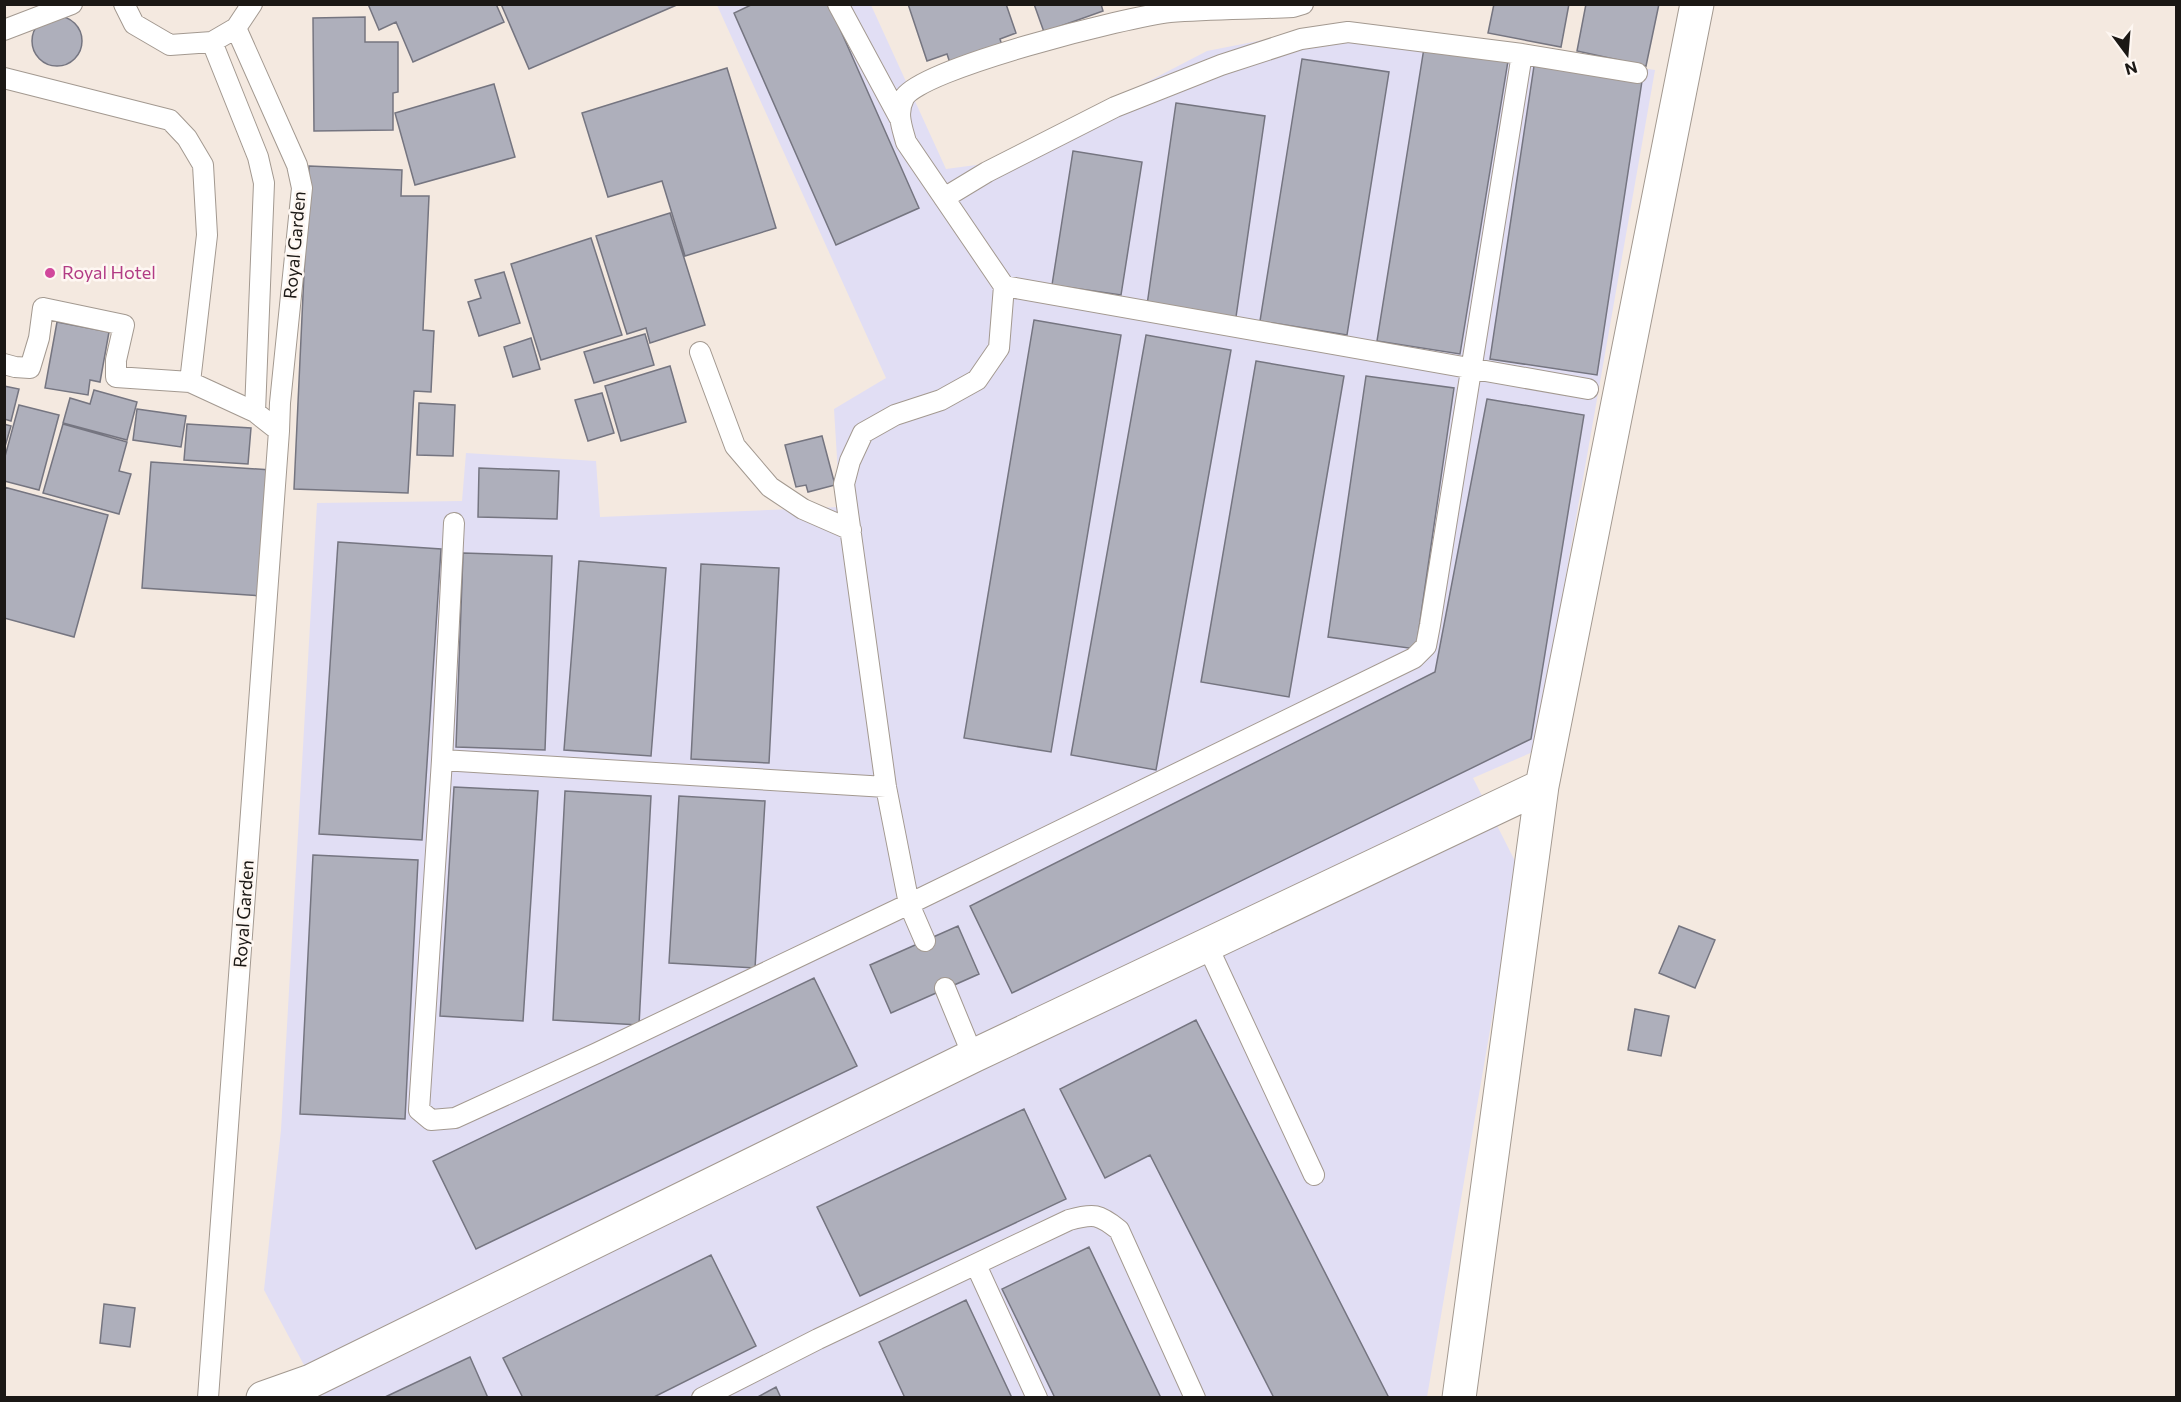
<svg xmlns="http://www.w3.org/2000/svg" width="2181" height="1402" viewBox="0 0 2181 1402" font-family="Commissioner,sans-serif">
<rect width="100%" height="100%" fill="#f4e9e0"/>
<!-- industrial -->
<path fill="#e1def4" d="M717,5h154l75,164 45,-6 216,-112 142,-28 306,47 -120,681 -62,27 45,89 -91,530h-1106l-57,-107 17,-160 36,-627 145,-2 4,-48 130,8 4,56 240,-10 -6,-98 52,-31z"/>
<!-- building -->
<path fill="#aeafbb" stroke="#757580" stroke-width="1.5" d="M368,4h128l8,18 -91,40 -17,-40 -17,8z
M501,4h178l-150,65z
M753,4h76l90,204 -83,37 -102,-232z
M908,4h98l10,29 -16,6 3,10 -52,17 -4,-12 -20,7z
M1034,4h67l2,7 -59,21z
M1494,4h75l-8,43 -73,-14z
M1586,4h73l-13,62 -69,-15z
M32 41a25 25 0 1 1 50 0a25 25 0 1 1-50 0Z
M365,17v25h33v50l-5,1v37l-79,1 -1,-113z
M1424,48l84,13 -48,293 -83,-13z
M1302,59l87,13 -42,263 -87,-14z
M1534,66l108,15 -45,294 -107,-16z
M727,68l49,160 -91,28 -23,-75 -54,16 -26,-84z
M494,84l21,73 -100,28 -20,-72z
M1176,103l89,13 -29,201 -89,-12z
M1073,151l69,11 -21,133 -69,-10z
M309,166l93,4 -1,26h28l-6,134 11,1 -3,61 -17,-1 -6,102 -114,-4z
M670,213l35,112 -55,18 -4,-15 -19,6 -31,-98z
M591,238l31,97 -81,25 -30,-96z
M504,272l16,51 -41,13 -11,-34 13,-4 -6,-18z
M1034,320l87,15 -70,417 -87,-14z
M57,322l52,10 -9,50 -10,-2 -2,15 -43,-7z
M645,334l9,31 -60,18 -10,-31z
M1146,335l85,15 -75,420 -85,-15z
M531,338l9,31 -27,8 -9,-30z
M1256,361l88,15 -55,321 -88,-15z
M670,366l16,56 -65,19 -16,-55z
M1366,376l88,12 -38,261 -88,-12z
M4,386l15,3 -8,32 -7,-2z
M94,390l43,12 -10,38 -64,-17 7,-25 20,6z
M602,393l12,40 -26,8 -13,-41z
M1487,399l97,16 -53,324 -519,254 -42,-87 465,-234z
M419,403l36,2 -2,51 -36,-1z
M19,405l40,10 -20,75 -35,-9v-21z
M137,409l49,7 -5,31 -48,-7z
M4,424l7,2 -7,24z
M63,424l64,18 -8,29 12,3 -12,40 -76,-21z
M187,424l64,4 -3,36 -64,-4z
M822,436l13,49 -27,7 -2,-7 -10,2 -11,-42z
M151,462l120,8 -9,126 -120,-8z
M479,468l80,3 -2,48 -79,-2z
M4,487l104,28 -34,122 -70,-19z
M338,542l103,7 -19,291 -103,-6z
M463,553l89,3 -7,194 -89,-3z
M579,561l87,7 -15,188 -87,-6z
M701,564l78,4 -10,195 -78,-4z
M454,787l84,4 -15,230 -83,-5z
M565,791l86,5 -12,229 -86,-5z
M679,796l86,5 -10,167 -86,-5z
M313,855l105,5 -13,259 -105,-5z
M958,926l21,48 -88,39 -21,-48z
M1679,926l36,14 -20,48 -36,-15z
M814,978l43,88 -381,183 -43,-88z
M1635,1009l34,7 -8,40 -33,-6z
M1196,1020l193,378h-115l-124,-243 -45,23 -45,-89z
M1024,1109l42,90 -206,97 -43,-89z
M1089,1247l72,151h-106l-53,-109z
M711,1255l45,91 -104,52h-129l-20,-40z
M966,1300l46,98h-107l-26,-56z
M104,1304l31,4 -5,39 -30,-4z
M470,1357l18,41h-105z
M776,1387l5,11h-25z"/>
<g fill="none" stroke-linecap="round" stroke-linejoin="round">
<!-- service casing -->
<g stroke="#a39990" stroke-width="22">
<path id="service" d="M124,4l10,20 36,21 42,-3 24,-14 16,-24
M838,4l61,113
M4,30l68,-26
M212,42l46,115 6,26 -9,229
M4,78l166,42 17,18 16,27 4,70 -17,147
M944,198l43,-26 128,-65 106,-42 80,-26 47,-7 174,22 115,19
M1004,286l584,103
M700,352l35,94 35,41 33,22 48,21
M4,364l11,3 15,1 9,-30 4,-30 81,17 -8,35v17l74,5 65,30 24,19 1,-28 22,-215 -5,-23 -61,-137
M454,523l-12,237 -23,350 12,10 24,-2 142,-65 312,-149 505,-246 12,-12 4,-21 92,-571
M442,760l444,27
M925,941l-16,-37 -23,-117 -42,-303 6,-23 13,-28 32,-18 46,-15 36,-20 22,-32 5,-62 -98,-144c-4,-15 -10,-29 -2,-44 14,-29 227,-82 266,-86 41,-3 82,-3 123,-5l10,-3
M1207,945l107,230
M945,988l28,68
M976,1265l61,133
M208,1398l71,-967
M702,1398l116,-59 251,-119c25,-7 30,-6 50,10l76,168"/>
</g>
<!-- minor casing -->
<g stroke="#a39990" stroke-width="35">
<path id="minor" d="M263,1398l48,-17 662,-325 569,-270
M1459,1398l83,-612 155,-782"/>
</g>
<!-- service -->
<use href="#service" stroke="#fff" stroke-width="20"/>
<!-- minor -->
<use href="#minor" stroke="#fff" stroke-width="33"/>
</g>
<!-- markers -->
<circle fill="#d1479c" stroke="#fef7f2" stroke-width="2" cx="50" cy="273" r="6"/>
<g text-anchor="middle" stroke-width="5" stroke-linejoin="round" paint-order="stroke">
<!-- street labels -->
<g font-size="18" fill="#1b1815" stroke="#fef7f2">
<text transform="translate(295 245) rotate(-85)" y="6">Royal Garden</text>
<text transform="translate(244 914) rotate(-86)" y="6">Royal Garden</text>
</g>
<!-- hotel labels -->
<g font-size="18" fill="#b23c85" stroke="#fef7f2" text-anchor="start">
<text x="62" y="279">Royal Hotel</text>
</g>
</g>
<!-- border -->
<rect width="2181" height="1402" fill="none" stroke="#1b1815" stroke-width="12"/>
<!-- north arrow -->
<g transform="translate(2127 54) rotate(164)" stroke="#fef7f2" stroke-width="4.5" paint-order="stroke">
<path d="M0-4.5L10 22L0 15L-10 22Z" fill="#1b1815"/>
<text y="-9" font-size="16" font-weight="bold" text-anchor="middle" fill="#1b1815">N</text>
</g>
</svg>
